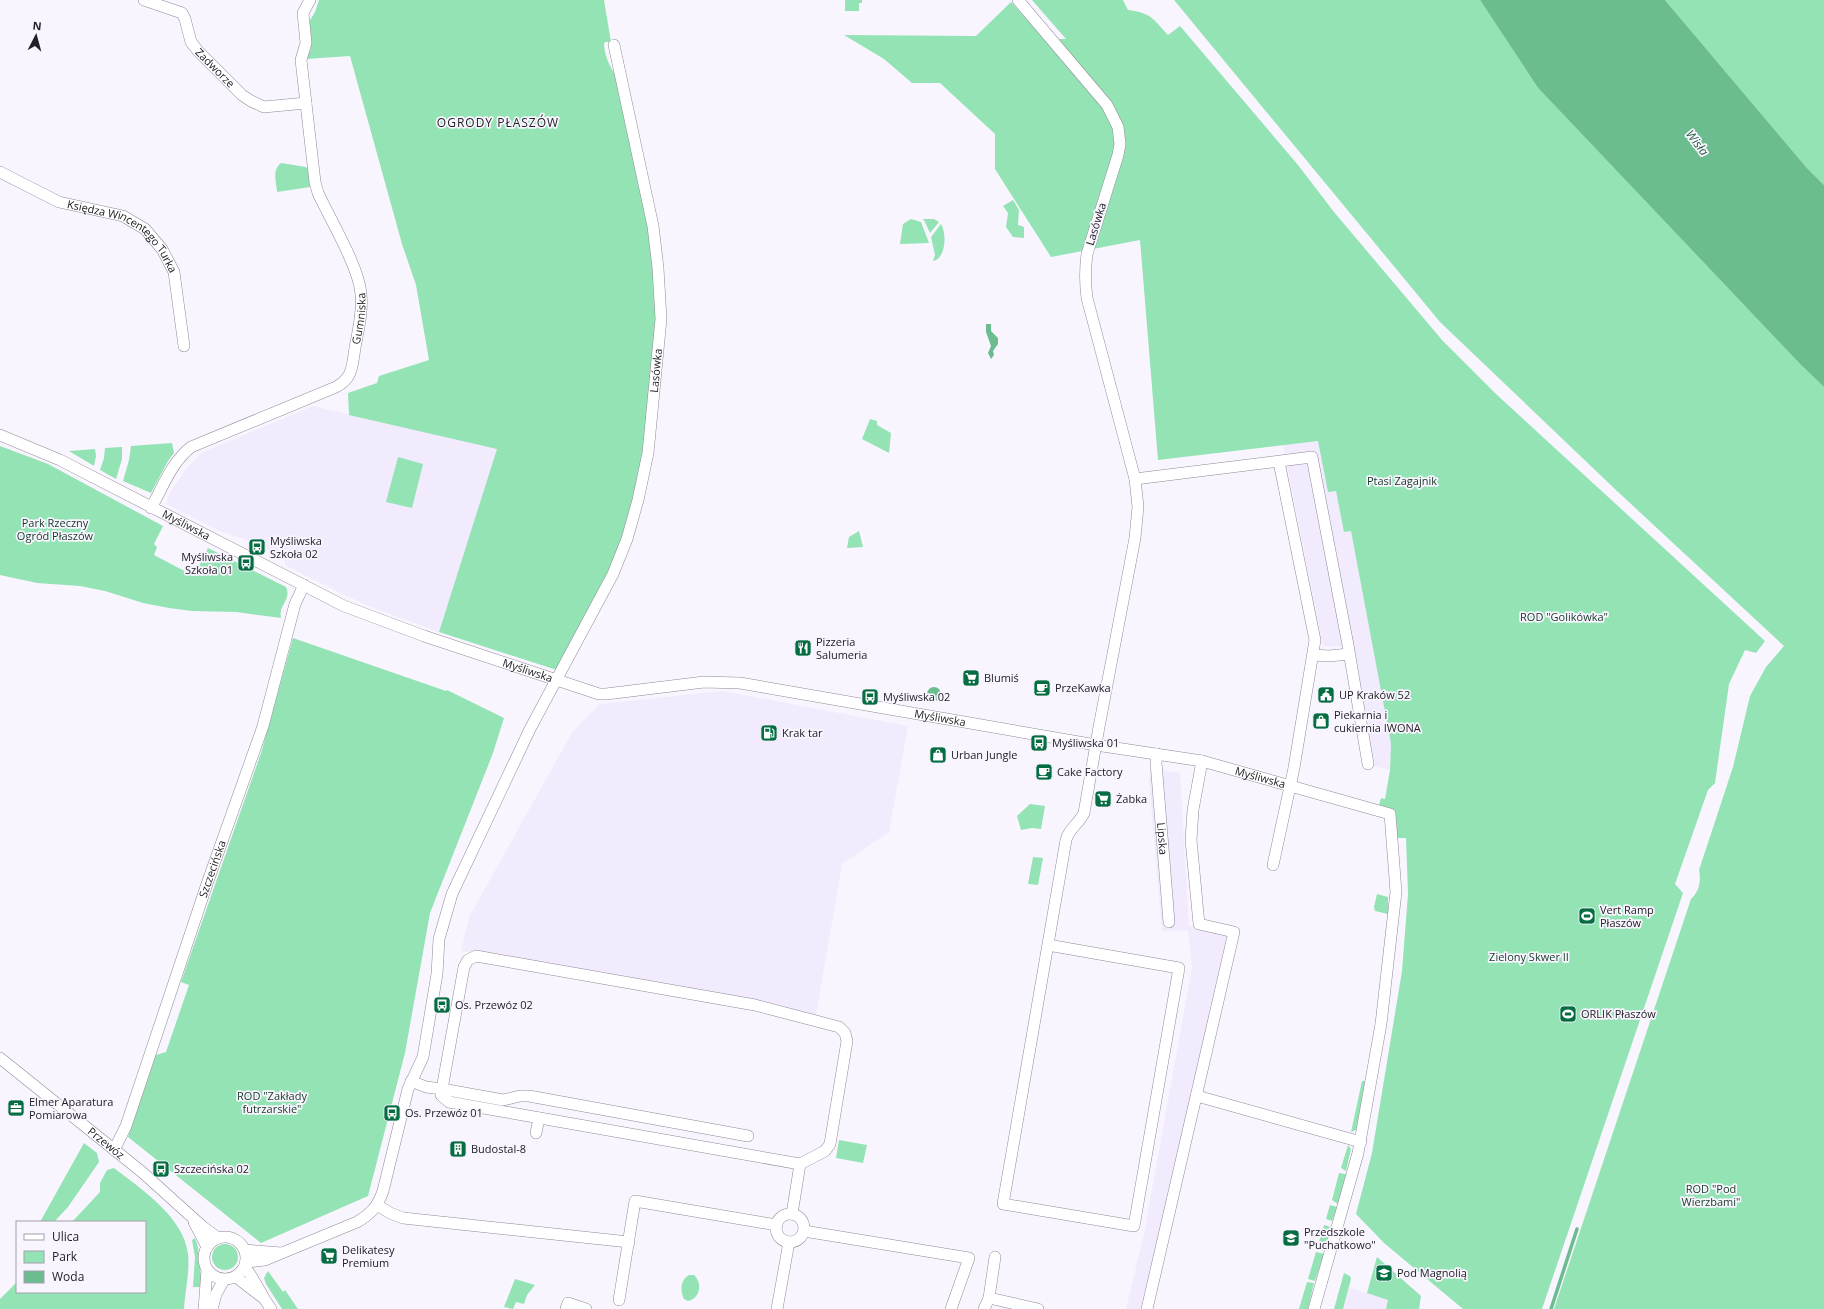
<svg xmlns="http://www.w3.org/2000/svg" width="1824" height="1309" viewBox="0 0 1824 1309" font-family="'Open Sans',sans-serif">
<rect width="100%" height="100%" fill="#f9f5ff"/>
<!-- built -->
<path fill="#f2eafd" d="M313,406l185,43 -59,183 -68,-25 -24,-11 -62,-31 -1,-7 -39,-19 -23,-7 -56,-28 4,-12 17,-24 14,-15z
M1318,441l10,50 8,-1 8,42 7,-1 40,213 -1,26 -17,-4 -21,-119 -29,-1 -40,-201z
M722,691l186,35 -19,106 -47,32 -26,151 -355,-64 8,-34 104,-186 27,-27z
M1150,768l30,5 9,153 39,9 -87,374h-15l18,-75 48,-266 -4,-38 -26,1 -13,-148z
M1377,1257l44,39 -2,13h-76l6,-21 18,5z"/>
<!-- green -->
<path fill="#93e3b5" d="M319,0h285l7,42h-6l-1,2c1,13 5,21 12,32l36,150 8,93 -14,134 -26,97 -60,121 -121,-39 58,-183 -148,-34 -1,-22 29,-10 2,-7 50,-16 -13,-75 -14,-41 -52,-188 -44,3 5,-10v-7l-2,-20 6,-10z
M845,0h17v3h-3v8h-14z
M1032,0h91l5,10c24,3 25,9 40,25l12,-9 118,139 36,47 108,128 54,54 269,247 -9,12 -11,-3 -16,34 -14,99 -7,7 -33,94 8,9 -141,416h-79l-79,-66 -28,-29 16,-61 30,-182 6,-77 -2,-56h-9l-2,-28 -16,-5 2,-7 4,1 5,-29 1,-26 -40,-213 -7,1 -8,-41 -8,1 -10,-51 -160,19 -18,-220 -89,17 -56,-88v-35l-55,-51h-28l-28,-24 -40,-24 132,1 35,-34 34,37h21z
M1174,0h306l58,88 263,277 23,22v922h-270l137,-410c9,-8 10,-19 8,-29l34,-103 17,-71 16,-29 18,-21 -167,-155 -177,-169z
M1665,0h159v185l-18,-18z
M281,163l25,4 3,4 1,16 -33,5c-1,-11 -5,-22 4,-29z
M1013,200l6,10 -1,15 6,2v11l-11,-1 -7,-10 2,-14 -5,-7z
M911,219l10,3 8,21 -29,1 3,-20z
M922,219h12l5,3 -9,11 -6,-13z
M941,224c6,9 5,35 -8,37l2,-6 -4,-18z
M870,419l7,2v4l14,8 -2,20 -27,-14z
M172,443l2,10 -6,8 -17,32 -28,-12 6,-21 2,-14z
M0,446l48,18 115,62 -9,18 3,3 -3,8 40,21 14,-28 78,39c6,13 -8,18 -5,31l-45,-6 -44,-1 -23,-3 -26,-5 -38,-12 -25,-5 -43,-3 -37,-8z
M122,447v12l-6,20 -16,-9 4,-12 1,-10z
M95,449l1,7 -2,10 -25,-15z
M398,457l25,7 -11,44 -26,-6z
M859,531l4,16 -16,1 2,-11z
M293,638l153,53 1,-1 57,28 -11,35 -63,160 -25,140 -37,143 -107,47 -133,-106 28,-82 10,-3 23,-67 -8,-3 80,-229z
M1030,804l15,2 -4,23 -9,-1 -11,2 -4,-14z
M1033,857l10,1 -5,27 -10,-1z
M1377,894l11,3v17l-13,-3 -1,-4z
M1362,1081h3l-8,46 -1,3 -5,2z
M839,1140l28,5 -4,18 -27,-5z
M84,1143l13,10 2,9 -31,45 -14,15h-14z
M1348,1145l3,4 -5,22 -5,-3z
M114,1168c27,21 70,49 74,86 2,15 -3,39 -4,55h-184v-10l17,-17v10h128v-70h-73l28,-30v-9l7,-13z
M1339,1173l7,1 -8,30 -6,-4z
M1330,1205l7,2 -5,14 -6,-2z
M1324,1225l7,2 -7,24 -7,-3z
M195,1238l3,9 4,40h-9l2,-30 -3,-17z
M212 1257a13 13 0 1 1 26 0a13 13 0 1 1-26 0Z
M1316,1252l8,2 -9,27 -7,-2z
M1377,1257l44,39 -2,13h-33l2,-9 -21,-7z
M268,1271l15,21 2,-2 13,19h-16l-16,-25 -2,-6z
M1344,1273l6,3 1,3 -8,30h-9z
M689,1275h5c9,8 6,24 -6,26l-4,-2c-4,-8 -4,-19 5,-24z
M515,1279l20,6 -8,10 -3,9 -8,-2 -3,7 -9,-2z
M1307,1282l7,1 -6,26h-9z"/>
<!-- water -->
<path fill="#6bbd8f" d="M1480,0h185l141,167 18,18v202l-23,-22 -263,-277z
M986,324h5v7l7,7v6l-5,7 1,4 -3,4 -3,-6 3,-7 -5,-14z
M927 694a7 7 0 1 1 14 0a7 7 0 1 1-14 0Z"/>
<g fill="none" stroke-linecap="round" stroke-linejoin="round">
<!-- stream -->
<path stroke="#6bbd8f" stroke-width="3.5" d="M1551,1309l26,-80"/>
<!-- street casing -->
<g stroke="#8f8998" stroke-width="12">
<g id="street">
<path id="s1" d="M144,0l38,13 3,6 6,23 7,9 44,44 9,6 13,6 42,-4"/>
<path d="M1018,0l89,105 11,22 2,17 -2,11 -31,99c-2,15 -2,29 0,44l48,181 3,28 -3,31 -36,189 -15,86c-5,11 -15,15 -18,27l-63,364 131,22 45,-258 -131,-23"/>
<path id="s2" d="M0,172l59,30 64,14 22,13 17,20 12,23 10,74"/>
<path id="s3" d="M0,435l60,25 284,146 80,30 175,58h7l98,-12 36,1 356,62 106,16 188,53 6,78 -15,132 -23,129 -44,156"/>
<path d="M1135,479l177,-22 36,188 20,119"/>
<path id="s4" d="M151,508c12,-21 20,-45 40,-61l145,-60c17,-9 16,-21 19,-39 3,-17 8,-36 6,-54 -2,-27 -31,-75 -43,-101l-3,-11 -14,-122 5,-17 -3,-30 7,-13"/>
<path d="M1313,655l16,1 20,-2"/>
<path id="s5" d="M1157,754l-1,8 13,160"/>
<path d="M1273,865l21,-97 21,-128 -36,-178"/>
<path id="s6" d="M0,1058l142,114 61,55 15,11"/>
<path d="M411,1081l15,6 16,2 -1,6 8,7 351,62 25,-13 5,-7 17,-103 -2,-8 -6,-6 -84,-22 -279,-49 -8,4 -4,7 -22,122 61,11 17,-4h9l219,40"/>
<path d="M1197,1096l164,46"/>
<path d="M536,1133l3,-15"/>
<path id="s7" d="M114,1150l12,-24 82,-245 55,-155 32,-122 9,-19"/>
<path d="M377,1205l13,8 13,5 226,24"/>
<path d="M792,1214l8,-50"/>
<circle cx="790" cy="1228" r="14"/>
<path d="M194,1222l13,25"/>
<path d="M804,1231l165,27 -18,51"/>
<circle cx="225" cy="1258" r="21"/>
<path d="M245,1250l36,3"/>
<path id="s8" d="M246,1262l19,-2 92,-38c14,-8 21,-16 26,-31l25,-102 15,-32 14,-83 2,-35 13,-45 78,-165 83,-155 14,-35 11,-39 10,-47 13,-134 -3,-51 -5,-42 -39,-181"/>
<path d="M245,1267c10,13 16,28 26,42"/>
<path d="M236,1277l26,20"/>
<path d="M989,1298l49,11"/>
<path d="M619,1300l16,-99 142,24"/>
<path d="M204,1309l3,-39"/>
<path d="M212,1309l4,-15 8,-14"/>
<path d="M566,1309l2,-6 18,6"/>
<path d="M777,1309l12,-67"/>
<path d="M984,1309l5,-11 6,-41"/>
<path d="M1147,1309l87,-377 -35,-8 -8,-84 2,-30 9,-49"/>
</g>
</g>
<!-- street -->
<use href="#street" stroke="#fff" stroke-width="11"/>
</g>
<!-- icons -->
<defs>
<g id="bus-square" transform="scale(0.9)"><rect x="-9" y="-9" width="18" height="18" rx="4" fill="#066c42" stroke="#f9f5ff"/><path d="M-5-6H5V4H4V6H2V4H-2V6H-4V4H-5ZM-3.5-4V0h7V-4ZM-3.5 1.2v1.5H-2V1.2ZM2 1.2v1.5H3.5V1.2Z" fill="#fff"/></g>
<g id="restaurant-square" transform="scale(0.9)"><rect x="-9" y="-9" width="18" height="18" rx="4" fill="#066c42" stroke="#f9f5ff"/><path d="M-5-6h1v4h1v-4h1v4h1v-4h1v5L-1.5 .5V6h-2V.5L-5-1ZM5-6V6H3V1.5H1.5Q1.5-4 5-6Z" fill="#fff"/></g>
<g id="supermarket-square" transform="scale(0.9)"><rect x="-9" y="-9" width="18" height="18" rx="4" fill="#066c42" stroke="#f9f5ff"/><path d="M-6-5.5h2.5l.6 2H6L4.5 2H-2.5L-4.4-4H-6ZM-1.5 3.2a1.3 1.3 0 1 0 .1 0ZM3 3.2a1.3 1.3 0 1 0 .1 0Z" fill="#fff"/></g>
<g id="cafe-square" transform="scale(0.9)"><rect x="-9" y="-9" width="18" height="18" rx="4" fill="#066c42" stroke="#f9f5ff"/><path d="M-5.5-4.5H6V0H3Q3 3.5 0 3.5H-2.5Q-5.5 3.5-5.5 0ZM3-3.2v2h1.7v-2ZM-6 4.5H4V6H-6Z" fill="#fff"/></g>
<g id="civic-square" transform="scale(0.9)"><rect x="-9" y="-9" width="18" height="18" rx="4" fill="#066c42" stroke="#f9f5ff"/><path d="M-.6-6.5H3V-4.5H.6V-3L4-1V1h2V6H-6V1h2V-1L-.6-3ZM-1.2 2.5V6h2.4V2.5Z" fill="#fff"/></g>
<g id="shop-square" transform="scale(0.9)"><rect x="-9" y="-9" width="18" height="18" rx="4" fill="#066c42" stroke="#f9f5ff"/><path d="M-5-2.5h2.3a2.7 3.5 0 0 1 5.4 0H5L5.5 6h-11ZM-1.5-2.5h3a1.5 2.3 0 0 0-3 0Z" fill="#fff"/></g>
<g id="fuel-square" transform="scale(0.9)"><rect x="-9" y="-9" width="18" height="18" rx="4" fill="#066c42" stroke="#f9f5ff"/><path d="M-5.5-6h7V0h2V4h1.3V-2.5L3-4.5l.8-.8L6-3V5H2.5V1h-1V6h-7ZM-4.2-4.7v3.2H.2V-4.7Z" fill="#fff"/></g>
<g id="stadium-square" transform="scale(0.9)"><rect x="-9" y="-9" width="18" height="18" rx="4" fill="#066c42" stroke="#f9f5ff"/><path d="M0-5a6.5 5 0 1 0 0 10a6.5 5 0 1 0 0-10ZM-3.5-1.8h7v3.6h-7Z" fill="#fff"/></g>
<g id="office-square" transform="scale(0.9)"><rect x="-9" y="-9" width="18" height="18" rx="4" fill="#066c42" stroke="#f9f5ff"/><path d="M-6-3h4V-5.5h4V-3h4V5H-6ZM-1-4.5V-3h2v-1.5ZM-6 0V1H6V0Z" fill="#fff"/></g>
<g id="building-square" transform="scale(0.9)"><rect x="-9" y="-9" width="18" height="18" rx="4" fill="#066c42" stroke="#f9f5ff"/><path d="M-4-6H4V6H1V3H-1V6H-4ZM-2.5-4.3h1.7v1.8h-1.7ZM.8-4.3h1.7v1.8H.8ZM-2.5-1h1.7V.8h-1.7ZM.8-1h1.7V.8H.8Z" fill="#fff"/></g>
<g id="school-square" transform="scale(0.9)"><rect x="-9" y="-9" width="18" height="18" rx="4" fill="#066c42" stroke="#f9f5ff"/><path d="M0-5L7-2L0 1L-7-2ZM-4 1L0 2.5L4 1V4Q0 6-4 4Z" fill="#fff"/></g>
</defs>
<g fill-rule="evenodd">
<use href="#bus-square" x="257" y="547"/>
<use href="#bus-square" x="246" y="563"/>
<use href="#restaurant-square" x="803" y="648"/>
<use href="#supermarket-square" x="971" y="678"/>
<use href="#cafe-square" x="1042" y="688"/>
<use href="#civic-square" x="1326" y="695"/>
<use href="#bus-square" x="870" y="697"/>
<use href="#shop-square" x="1321" y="721"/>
<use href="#fuel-square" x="769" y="733"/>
<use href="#bus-square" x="1039" y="743"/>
<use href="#shop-square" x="938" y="755"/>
<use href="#cafe-square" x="1044" y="772"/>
<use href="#supermarket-square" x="1103" y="799"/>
<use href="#stadium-square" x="1587" y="916"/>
<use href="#bus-square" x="442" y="1005"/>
<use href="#stadium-square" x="1568" y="1014"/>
<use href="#office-square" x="16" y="1108"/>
<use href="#bus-square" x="392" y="1113"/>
<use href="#building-square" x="458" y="1149"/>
<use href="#bus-square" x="161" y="1169"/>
<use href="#school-square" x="1291" y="1238"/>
<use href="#supermarket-square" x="329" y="1256"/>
<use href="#school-square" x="1384" y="1273"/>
</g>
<g text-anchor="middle" stroke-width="3.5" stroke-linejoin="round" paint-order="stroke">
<!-- street labels -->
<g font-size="11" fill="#232127" stroke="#f9f5ff">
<text dy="4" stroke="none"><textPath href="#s1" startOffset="106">Zadworze</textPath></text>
<text transform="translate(1096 224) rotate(-73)" y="4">Lasówka</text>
<text dy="4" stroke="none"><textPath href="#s2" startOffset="142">Księdza Wincentego Turka</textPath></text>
<text dy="4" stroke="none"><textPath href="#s4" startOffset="306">Gumniska</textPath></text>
<text dy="4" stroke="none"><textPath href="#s8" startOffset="1034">Lasówka</textPath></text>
<text dy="4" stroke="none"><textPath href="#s3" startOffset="207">Myśliwska</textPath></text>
<text dy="4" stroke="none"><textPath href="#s3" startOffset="579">Myśliwska</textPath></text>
<text dy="4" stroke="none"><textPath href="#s3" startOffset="999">Myśliwska</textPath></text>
<text dy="4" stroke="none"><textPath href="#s3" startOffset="1325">Myśliwska</textPath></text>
<text dy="4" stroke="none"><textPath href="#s5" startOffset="85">Lipska</textPath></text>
<text dy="4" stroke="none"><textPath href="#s7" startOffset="298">Szczecińska</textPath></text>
<text dy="4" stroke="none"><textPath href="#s6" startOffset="136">Przewóz</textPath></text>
</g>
<!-- park labels -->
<g font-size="11" fill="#143825" stroke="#f9f5ff">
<text x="1402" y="485">Ptasi Zagajnik</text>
<text x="55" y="527">Park Rzeczny<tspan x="55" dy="13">Ogród Płaszów</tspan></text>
<text x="1564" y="621">ROD "Golikówka"</text>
<text x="1529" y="961">Zielony Skwer II</text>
<text x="272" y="1100">ROD "Zakłady<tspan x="272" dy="13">futrzarskie"</tspan></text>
<text x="1711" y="1193">ROD "Pod<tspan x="1711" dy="13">Wierzbami"</tspan></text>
</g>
<!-- poi labels -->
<g font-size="11" fill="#232127" stroke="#f9f5ff" text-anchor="start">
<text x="270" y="545">Myśliwska<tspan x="270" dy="13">Szkoła 02</tspan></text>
<text x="233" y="561" text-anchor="end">Myśliwska<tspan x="233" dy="13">Szkoła 01</tspan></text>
<text x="816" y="646">Pizzeria<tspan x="816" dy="13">Salumeria</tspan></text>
<text x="984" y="682">Blumiś</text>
<text x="1055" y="692">PrzeKawka</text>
<text x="1339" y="699">UP Kraków 52</text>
<text x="883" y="701">Myśliwska 02</text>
<text x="1334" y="719">Piekarnia i<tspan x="1334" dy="13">cukiernia IWONA</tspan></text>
<text x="782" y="737">Krak tar</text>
<text x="1052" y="747">Myśliwska 01</text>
<text x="951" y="759">Urban Jungle</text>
<text x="1057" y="776">Cake Factory</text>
<text x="1116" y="803">Żabka</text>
<text x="1600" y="914">Vert Ramp<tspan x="1600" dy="13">Płaszów</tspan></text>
<text x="455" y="1009">Os. Przewóz 02</text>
<text x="1581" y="1018">ORLIK Płaszów</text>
<text x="29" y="1106">Elmer Aparatura<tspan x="29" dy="13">Pomiarowa</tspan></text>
<text x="405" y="1117">Os. Przewóz 01</text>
<text x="471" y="1153">Budostal-8</text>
<text x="174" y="1173">Szczecińska 02</text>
<text x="1304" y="1236">Przedszkole<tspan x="1304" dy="13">"Puchatkowo"</tspan></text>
<text x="342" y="1254">Delikatesy<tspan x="342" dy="13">Premium</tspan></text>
<text x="1397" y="1277">Pod Magnolią</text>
</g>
<!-- neighbourhood labels -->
<g font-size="12" letter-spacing="1" fill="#232127" stroke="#f9f5ff">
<text x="498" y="127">OGRODY PŁASZÓW</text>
</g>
<!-- water labels -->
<g font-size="12" font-style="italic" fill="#256142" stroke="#f9f5ff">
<text transform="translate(1697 143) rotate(52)" y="4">Wisła</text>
</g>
</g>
<!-- legend -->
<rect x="16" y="1221" width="130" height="72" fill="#f9f5ff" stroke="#a3a0a9"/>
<rect x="24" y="1234" width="20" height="6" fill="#ffffff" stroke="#a3a0a9"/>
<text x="52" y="1241" font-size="12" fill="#232127">Ulica</text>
<rect x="24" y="1251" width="20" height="12" fill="#93e3b5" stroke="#a3a0a9"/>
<text x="52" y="1261" font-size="12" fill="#232127">Park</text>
<rect x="24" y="1271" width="20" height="12" fill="#6bbd8f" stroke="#a3a0a9"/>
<text x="52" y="1281" font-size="12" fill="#232127">Woda</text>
<!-- north arrow -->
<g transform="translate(36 36) rotate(6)" stroke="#f9f5ff" stroke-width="3" paint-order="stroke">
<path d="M0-3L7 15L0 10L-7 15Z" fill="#232127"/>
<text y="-6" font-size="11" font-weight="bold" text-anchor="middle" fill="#232127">N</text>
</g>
</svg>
